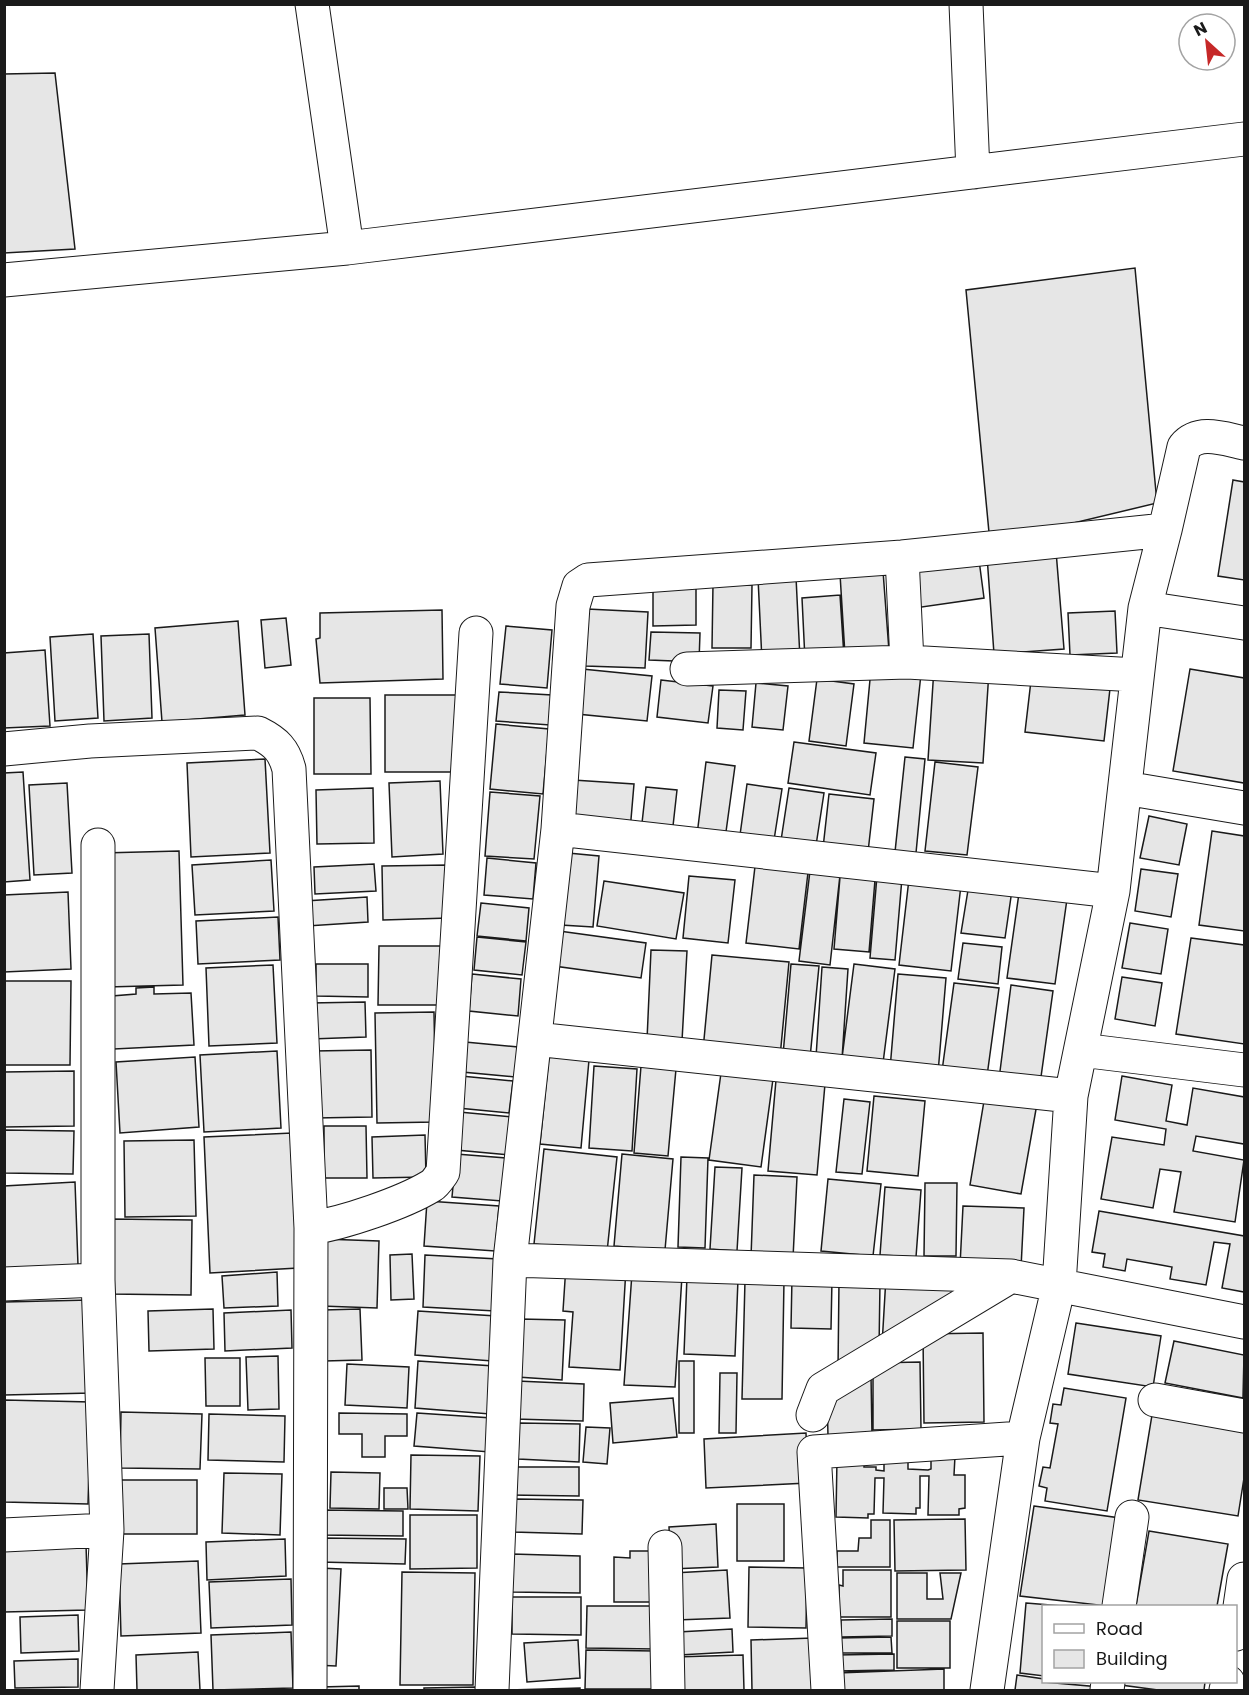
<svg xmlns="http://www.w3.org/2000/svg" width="1249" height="1695" viewBox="0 0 1249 1695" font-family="Poppins,sans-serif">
<rect width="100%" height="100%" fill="#fff"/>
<!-- building -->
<path fill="#e6e6e6" stroke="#1a1a1a" stroke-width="1.5" d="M55,73l20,176 -71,4v-179z
M1135,268l22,235 -167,40 -24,-253z
M1233,480l11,2v98l-26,-4z
M1056,551l8,98 -70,5 -7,-98z
M979,560l5,38 -69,10 -5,-39z
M883,571l6,80 -44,4 -5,-81z
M796,577l4,82 -38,2 -4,-83z
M653,581h43v44l-43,1z
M713,584l39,1 -1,63h-39z
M840,595l4,62 -39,3 -3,-62z
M587,609l61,3 -3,56 -60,-2z
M442,610l1,69 -123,4 -4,-44 4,-1v-25z
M1115,611l2,42 -47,2 -2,-42z
M286,618l5,47 -26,3 -4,-48z
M238,621l7,94 -83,7 -7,-94z
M506,626l46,4 -5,58 -47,-4z
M651,632l49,1 -1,29 -50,-2z
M93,634l5,84 -43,3 -5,-84z
M149,634l3,84 -48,3 -3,-85z
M45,650l5,76 -46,2v-75z
M934,668l55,3 -6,92 -55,-3z
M582,669l70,7 -5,45 -70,-7z
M871,669l50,5 -8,74 -49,-5z
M1190,669l54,9v105l-71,-12z
M1032,672l79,8 -7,61 -79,-9z
M817,679l37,5 -8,62 -37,-5z
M661,680l52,6 -5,37 -51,-6z
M756,683l32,3 -5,44 -31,-3z
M719,690l27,1 -3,39 -26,-2z
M499,692l53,3 -2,30 -54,-4z
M385,695h76v77h-76z
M314,698h56l1,76h-57z
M496,724l53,5 -6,65 -53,-5z
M794,742l82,11 -6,42 -82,-12z
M905,757l20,2 -9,94 -21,-1z
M265,759l5,94 -79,4 -4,-94z
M706,762l29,4 -10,73 -28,-4z
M935,762l43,5 -11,88 -42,-4z
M23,772l7,108 -26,2v-109z
M573,780l61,4 -4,47 -61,-5z
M440,781l3,73 -51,3 -3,-74z
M67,783l5,90 -38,2 -5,-90z
M747,784l35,5 -8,51 -34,-5z
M646,787l31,3 -5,45 -31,-3z
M373,788l1,55 -57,1 -1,-54z
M789,788l35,5 -9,59 -35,-5z
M490,792l50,4 -6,63 -49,-3z
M829,794l45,5 -6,53 -45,-4z
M1149,816l38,8 -8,41 -39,-7z
M1212,831l32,5v95l-45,-6z
M179,851l4,134 -76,2 -5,-134z
M568,853l31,3 -6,71 -32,-2z
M487,858l49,5 -3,36 -49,-4z
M756,858l53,6 -10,85 -53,-6z
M271,860l3,51 -79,4 -3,-50z
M374,864l2,27 -61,3 -1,-27z
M448,865l1,53 -66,2 -1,-54z
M1141,869l37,5 -7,43 -36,-6z
M810,871l30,4 -10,90 -31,-4z
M689,876l46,4 -7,63 -45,-5z
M877,876l25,2 -7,82 -25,-2z
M840,877l35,3 -6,72 -35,-3z
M909,879l52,6 -10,86 -52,-6z
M604,881l80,12 -8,46 -79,-13z
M969,884l43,6 -7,48 -44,-5z
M1020,886l48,6 -13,92 -48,-6z
M68,892l3,77 -67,3v-77z
M367,897l1,25 -61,4 -2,-25z
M481,903l48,5 -3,33 -49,-5z
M278,917l2,43 -82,4 -2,-43z
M1130,923l38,6 -7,45 -39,-6z
M559,931l87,12 -5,35 -87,-12z
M477,937l49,5 -4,33 -48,-5z
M1191,938l53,7v99l-68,-10z
M963,943l39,4 -4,37 -40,-5z
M379,946h64l-1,59h-64z
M651,950l36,1 -5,90 -35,-1z
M712,955l77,7 -9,95 -77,-7z
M316,964h52v33l-52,-1z
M791,964l28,2 -9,92 -27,-3z
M854,964l41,5 -12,94 -41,-5z
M273,965l4,78 -68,3 -3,-78z
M822,967l26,2 -6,90 -26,-2z
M472,974l49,5 -3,37 -49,-5z
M898,974l48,4 -8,95 -48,-4z
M1122,977l40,6 -7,43 -40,-7z
M4,981h67l-1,84h-66z
M954,983l45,5 -12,88 -45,-5z
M1011,985l42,6 -13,93 -41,-5z
M154,987v7l37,-1 3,52 -80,4 -2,-53 24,-2v-6z
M365,1002l1,35 -55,2 -1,-36z
M434,1012l2,110 -59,1 -2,-110z
M465,1042l53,5 -3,30 -53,-5z
M371,1050l1,67 -57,1 -1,-67z
M277,1051l4,77 -77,4 -4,-77z
M549,1056l40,4 -8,88 -41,-4z
M195,1057l4,70 -79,6 -4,-71z
M594,1066l43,3 -5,82 -43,-3z
M641,1066l35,3 -8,87 -34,-3z
M74,1071v55l-70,1v-55z
M721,1073l52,6 -12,88 -52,-7z
M461,1076l52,5 -4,32 -51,-5z
M1122,1076l50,9 -6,36 21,4 6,-37 51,9v47l-48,-8 -3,15 51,9 -9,62 -61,-10 7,-40 -21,-3 -7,39 -52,-9 11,-62 52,8 2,-16 -51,-9z
M776,1080l49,4 -8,91 -49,-4z
M986,1089l52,9 -17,96 -51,-9z
M874,1096l51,5 -7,75 -51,-5z
M844,1099l26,3 -8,72 -26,-2z
M459,1112l55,5 -4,38 -54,-5z
M324,1126h42l1,52h-43z
M4,1130l70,1 -1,43 -69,-1z
M292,1133l6,135 -88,5 -6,-136z
M425,1135l1,42 -53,1 -1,-41z
M194,1140l2,76 -71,1 -1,-76z
M544,1149l73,8 -10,95 -73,-8z
M456,1154l50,4 -4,43 -50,-4z
M622,1154l51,5 -8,91 -51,-4z
M681,1157l27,1 -3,90 -27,-1z
M715,1167l27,1 -5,83 -27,-2z
M754,1175l43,2 -4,81 -42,-1z
M828,1179l53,5 -8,72 -52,-5z
M75,1182l3,83 -74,4v-83z
M925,1183h32l-1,73h-32z
M885,1187l36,3 -5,67 -36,-2z
M427,1201l72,5 -4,45 -71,-5z
M963,1206l61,2 -3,60 -61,-2z
M1099,1211l145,25v56l-22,-4 8,-44 -16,-2 -8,43 -36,-6 2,-12 -11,-2 -34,-6 -2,12 -22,-4 2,-13 -13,-2z
M110,1219l82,1 -1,75 -82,-1z
M323,1239l56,2 -2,67 -56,-2z
M412,1254l2,45 -23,1 -1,-45z
M425,1255l73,4 -3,52 -72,-4z
M566,1265l60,3 -6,102 -51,-3 4,-55 -10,-1z
M277,1272l1,34 -54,2 -2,-32z
M632,1273l50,3 -7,111 -51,-2z
M687,1276l51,3 -3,77 -51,-2z
M792,1277l40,2 -1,50 -40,-1z
M886,1277l104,4 -108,64z
M745,1280h39l-2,119h-40z
M839,1281l41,1 -1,68 -41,20z
M90,1300l2,93 -88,2v-93z
M213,1309l1,40 -65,2 -1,-40z
M360,1309l2,51 -38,1 -1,-51z
M291,1310l1,38 -67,3 -1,-38z
M418,1311l78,5 -4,45 -77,-6z
M520,1319l45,1 -3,60 -45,-3z
M1076,1323l85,13 -8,51 -85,-13z
M983,1333l1,89 -60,1 -1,-89z
M1174,1341l70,14 -1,43 -78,-15z
M278,1356l1,53 -31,1 -2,-53z
M205,1358h35v48h-34z
M418,1361l76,5 -4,48 -75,-6z
M679,1361h15v72h-15z
M920,1362l1,67 -48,1v-67z
M347,1364l62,3 -2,41 -62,-3z
M720,1373h17l-1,60h-17z
M871,1375l1,61h-44l-1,-40z
M517,1381l67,3 -1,37 -68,-2z
M1064,1388l62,10 -19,113 -62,-10 2,-13 -8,-2 4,-19 7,1 8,-44 -8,-1 3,-19 8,1z
M673,1398l4,39 -64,6 -3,-40z
M4,1400l87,2 -3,102 -84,-2z
M1153,1409l91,15v54l-6,38 -100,-16z
M121,1412l81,2 -2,55 -80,-1z
M339,1413l68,1v22h-22v21h-23v-23h-23z
M417,1413l75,5 -2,34 -76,-6z
M209,1414l76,2 -1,46 -76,-2z
M519,1423l61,1 -1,38 -61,-3z
M586,1427l24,1 -3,36 -24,-2z
M806,1433l2,50 -102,5 -2,-49z
M411,1455l69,1 -2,55 -68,-2z
M884,1456h24v13l20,1 3,-1v-13h24l-1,19h11v33l-6,1v6h-31l1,-39h-9v32h-4v6l-33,-1 1,-35h-9l-1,36h-6v4l-32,-1 1,-59h27v9h12v3l8,1z
M505,1467h74v29l-74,-1z
M331,1472l49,1 -1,36 -49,-1z
M224,1473l58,1 -2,61 -58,-2z
M120,1480h77v54h-77z
M384,1488h23l1,21h-24z
M515,1499l68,1 -1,34 -69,-2z
M737,1504h47v57h-47z
M1034,1506l86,12 -13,88 -87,-10z
M321,1510l82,1v25l-83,-1z
M410,1515h67v53l-67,1z
M965,1519l1,51 -71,1 -1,-51z
M871,1520h19v47h-53v-16h21l1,-13h12z
M716,1524l2,43 -47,2 -2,-42z
M1149,1531l79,13 -11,62h-81z
M320,1538l86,1 -1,25 -86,-2z
M285,1539l1,37 -79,4 -1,-38z
M86,1544l2,66 -84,2v-66z
M630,1551h24l1,51h-41v-45l16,1z
M512,1554l68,2v37l-69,-1z
M198,1561l3,72 -80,3 -2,-72z
M749,1567l58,1 -1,60 -58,-1z
M319,1568l22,1 -5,97 -22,-1z
M727,1570l3,48 -54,2 -3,-47z
M843,1570h48v47h-54v-20l2,1v-13l4,1z
M402,1572l73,1 -2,112h-73z
M897,1573h30v26h16l-3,-26h21l-10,46h-54z
M291,1579l1,46 -81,3 -2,-46z
M512,1597h69v38l-69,-1z
M1026,1603l37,3h-19v70l-24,-3z
M587,1606h68v43l-69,-1z
M78,1615l1,36 -58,2 -1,-36z
M892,1619v17l-51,1v-17z
M897,1621h53v47h-53z
M732,1629l1,23 -54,3 -1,-23z
M291,1632l2,56 -80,2 -2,-55z
M891,1637l1,16h-53v-15z
M813,1638l1,52h-62l-1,-50z
M578,1640l2,38 -53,4 -3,-39z
M586,1650l69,1 -1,38h-69z
M198,1652l2,38h-63l-1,-35z
M894,1654v16l-58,1v-16z
M743,1655l1,35h-69l-1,-33z
M78,1659v28l-63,1 -1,-27z
M944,1669v21h-106l-1,-17z
M1017,1675l27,4v3l56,5 -1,3h-84z
M1121,1682h84l-1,8h-46l-37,-5z
M359,1686v4h-39v-3z
M476,1687v3h-52v-2z
M580,1688v2h-74z"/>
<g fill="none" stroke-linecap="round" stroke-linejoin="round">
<!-- minor casing -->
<g stroke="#1a1a1a" stroke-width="35">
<path id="minor" d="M312,4l35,244
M966,4l7,168
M4,280l343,-32 897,-109
M1145,608l99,15
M907,662l230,13
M687,669l220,-7 -5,-105
M4,749l86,-8 168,-8c18,9 26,17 31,36l22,459 -1,462
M1125,788l119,20
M558,829l555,62
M535,1039l536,57
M1081,1050l163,20
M311,1228c33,-5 92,-25 120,-42 5,-3 9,-10 12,-14l33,-539
M510,1260l501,16 233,46
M4,1284l94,-4
M1155,1400l89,16
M813,1415l10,-26 188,-113
M4,1535l103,-5
M665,1547l3,143
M1119,1606l13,-89
M1236,1634l8,-55
M97,1690l10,-160 -9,-250v-435
M492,1690l18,-430 48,-431 15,-223 6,-20 9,-6 314,-23 263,-27 19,-83c15,-18 40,-8 60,-4
M828,1690l-14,-238 209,-14
M987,1690l36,-252 36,-153 12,-189 42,-205 32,-283 20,-78
M1107,1690l1,-8
M1226,1690l2,-8"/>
</g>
<!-- minor -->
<use href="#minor" stroke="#fff" stroke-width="33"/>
</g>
<!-- border -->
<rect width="1249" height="1695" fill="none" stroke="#1a1a1a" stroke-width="12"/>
<!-- legend -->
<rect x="1042" y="1605" width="195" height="78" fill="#ffffff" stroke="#a3a3a3" stroke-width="1.5"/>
<rect x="1054" y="1624" width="30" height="9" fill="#ffffff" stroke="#a3a3a3" stroke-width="1.5"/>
<text x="1096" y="1635" font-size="18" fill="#1a1a1a">Road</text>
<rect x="1054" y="1650" width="30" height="18" fill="#e6e6e6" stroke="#a3a3a3" stroke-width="1.5"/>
<text x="1096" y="1665" font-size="18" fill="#1a1a1a">Building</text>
<!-- north arrow -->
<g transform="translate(1207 42) rotate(333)"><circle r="28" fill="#ffffff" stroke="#a3a3a3" stroke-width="1.5"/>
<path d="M0-4.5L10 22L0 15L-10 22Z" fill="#c62828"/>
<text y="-9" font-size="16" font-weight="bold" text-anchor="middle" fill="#1a1a1a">N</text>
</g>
</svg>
